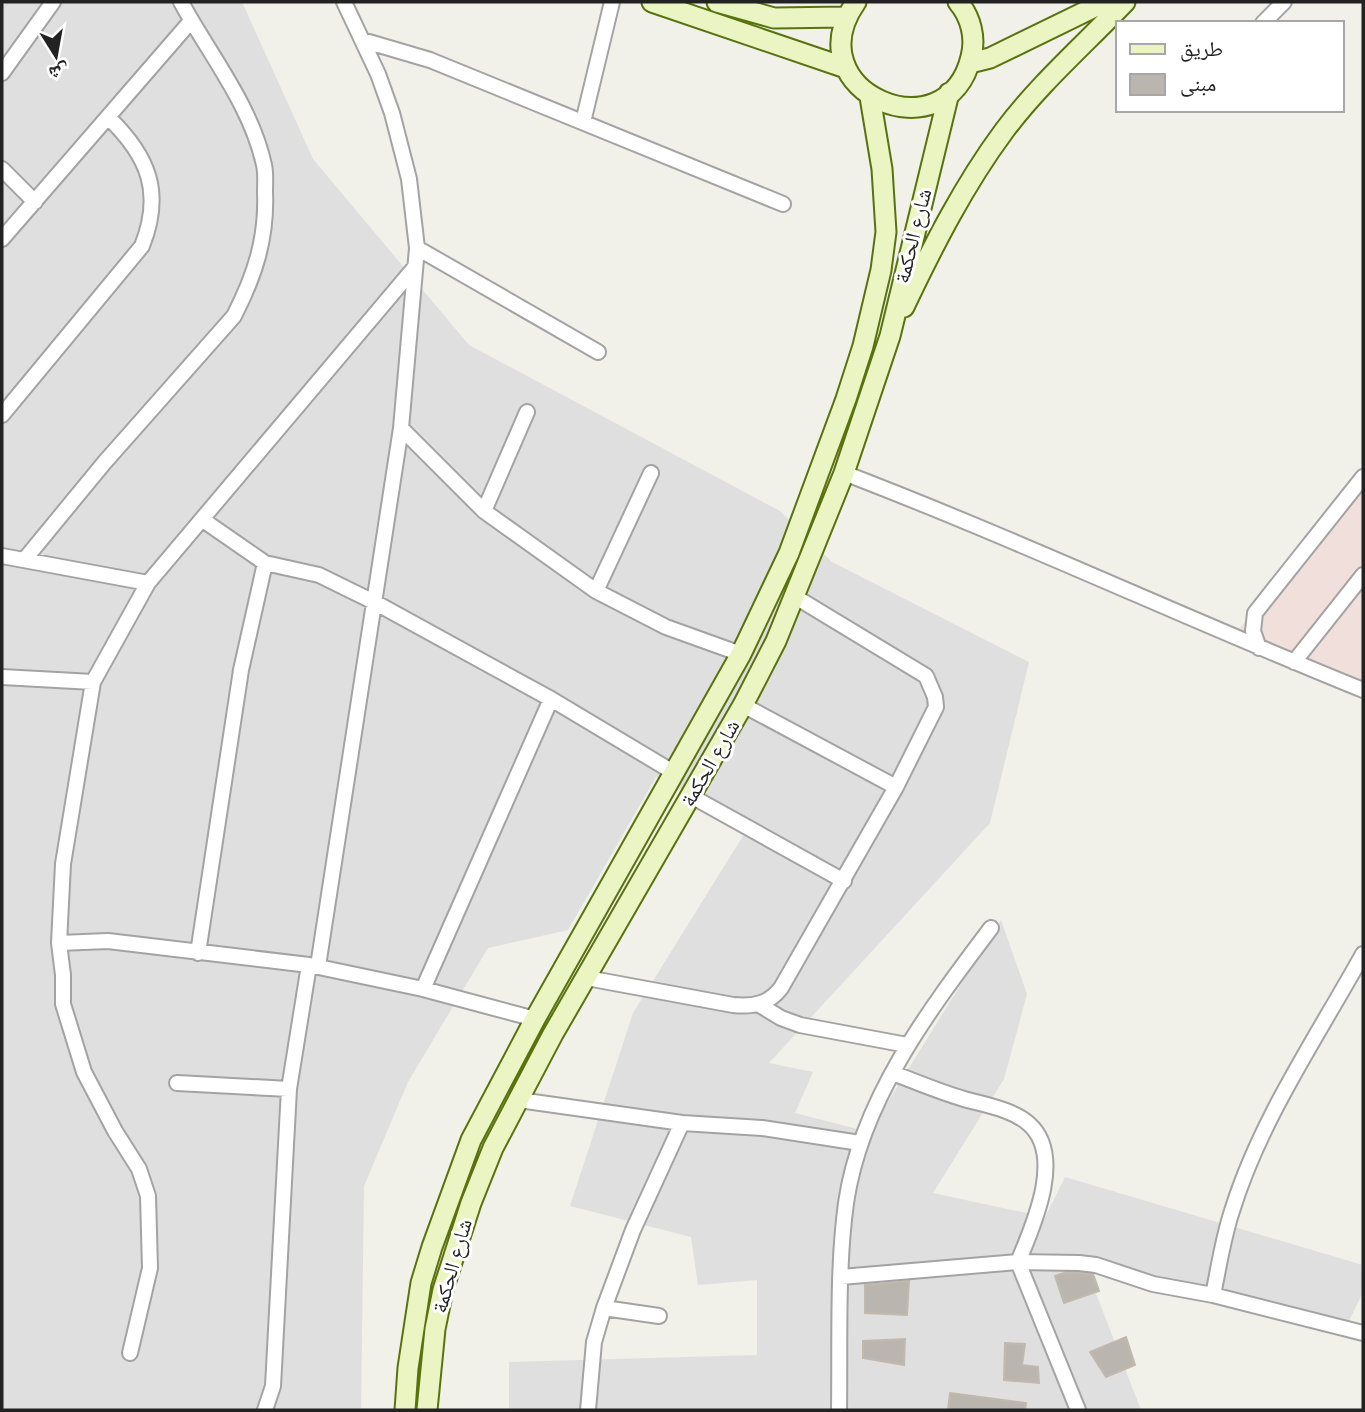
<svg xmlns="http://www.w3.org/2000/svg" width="1365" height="1412" viewBox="0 0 1365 1412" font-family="'Varela Round','Noto Naskh Arabic',sans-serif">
<rect width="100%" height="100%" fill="#f1f0e9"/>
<!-- residential -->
<path fill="#e0dfdf" d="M2,2h240l71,157 156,186 311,166 52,51 197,100 -39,161 -221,240 44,9 -18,41 74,19 132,-212 26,74 -23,85 -71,114 112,24 20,-40 298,88v27l-14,29 -264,-56 56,145h-632v-48l248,-7v-75l-59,5 -7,-48 -121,-31 63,-193 118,-190 -95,-46 -88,153 -80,18 -80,134 -44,104 -3,224h-359z"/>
<!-- commercial -->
<path fill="#f0dfda" d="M1363,483v204l-130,-51z"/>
<!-- building -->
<path fill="#bab6af" stroke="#c2b9ac" stroke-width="2" d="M1067,1272l26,2 6,17 -35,12 -9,-27z
M909,1281l-2,34 -42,-2v-28z
M1126,1337l9,28 -29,12 -16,-25z
M905,1339l-1,26 -41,-7v-17z
M1005,1343l20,1 -3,21 16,2 1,16 -35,-3z
M950,1393l76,10 -1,7h-77z"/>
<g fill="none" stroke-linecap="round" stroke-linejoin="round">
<!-- street casing -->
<g stroke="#a3a3a3" stroke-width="18">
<path id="street" d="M1263,23l21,-21
M362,40l68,20 353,144
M2,73l51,-71
M583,122l29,-120
M2,169l33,33
M2,239l189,-218
M417,248l181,104
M2,415l140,-169c21,-53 7,-89 -33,-128
M401,428l83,83 112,80 70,36 75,27
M844,473c175,67 345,147 519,217
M484,511l43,-99
M203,520l62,43 54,12 57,28 175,96 122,73
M2,556l146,27
M25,559l79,-96 130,-147c21,-41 33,-78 31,-124 0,-9 1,-19 -1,-27 -13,-60 -55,-111 -83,-163
M596,591l55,-118
M1259,648l-6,-17 2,-18 108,-136
M1294,662l69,-87
M2,677l91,5
M743,705l153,82
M691,796l153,85
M59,943l49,-2 201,24 114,24 112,30
M198,953l43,-283 24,-107
M318,966l83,-538 16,-180 -8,-69 -17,-66 -14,-39 -34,-72
M587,978l146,27c20,2 36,-1 48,-17l115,-201 40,-80 -1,-10 -9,-21 -132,-80
M423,989l128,-290
M758,1004l23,14 19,7 107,20
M893,1073c23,9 47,19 71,26 21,6 48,10 65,25 36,32 4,102 -11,138l60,148
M177,1083l112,6
M519,1100l163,23 80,5 98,15
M841,1277l177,-15 61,1 17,2 57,19 60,11 150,38
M1213,1295c6,-29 10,-57 19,-84 28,-91 85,-174 131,-257
M604,1308l55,8
M130,1353l20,-85 -2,-72 -9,-27 -24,-38 -31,-59 -21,-68v-29l-4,-32 4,-79 30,-182 55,-99 267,-316
M265,1410l8,-24 16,-297 20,-124
M588,1410l6,-68 10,-34 29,-78 49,-107
M839,1410c1,-66 -2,-142 7,-207 15,-104 84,-194 145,-275"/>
</g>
<!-- secondary casing -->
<g stroke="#58730e" stroke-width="23">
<path id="secondary" d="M652,2l194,66
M717,2l57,16 72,-1
M856,2c-63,90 91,155 115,55 5,-19 0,-40 -13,-55
M970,63l20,-5 115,-56
M904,307c29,-61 60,-122 100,-176 35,-47 81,-87 121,-129
M405,1410l3,-42 13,-85 11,-36 39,-107 64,-121 206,-365 48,-101 57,-154 17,-53 18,-76 5,-38 -4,-63 -12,-72
M427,1410l8,-81 8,-39 28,-87 22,-55 60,-114 190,-329 33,-64 68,-168 46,-137 59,-243"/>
</g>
<!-- street -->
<use href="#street" stroke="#fff" stroke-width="14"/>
<!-- secondary -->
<use href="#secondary" stroke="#ebf5c3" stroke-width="19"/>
</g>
<g text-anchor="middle" stroke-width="6" stroke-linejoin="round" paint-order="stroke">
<!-- street labels -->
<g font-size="21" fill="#222" stroke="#fff">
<text transform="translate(913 236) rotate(-76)" y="7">شارع الحكمة</text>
<text transform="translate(710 763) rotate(-60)" y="7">شارع الحكمة</text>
<text transform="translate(452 1266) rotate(-74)" y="7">شارع الحكمة</text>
</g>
</g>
<!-- border -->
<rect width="1365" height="1412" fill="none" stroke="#222222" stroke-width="7"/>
<!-- legend -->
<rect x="1116" y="21" width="228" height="91" fill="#ffffff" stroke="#a7a7a7" stroke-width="2"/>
<rect x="1130" y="44" width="35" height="10" fill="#ebf5c3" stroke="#a7a7a7" stroke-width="2"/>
<text x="1180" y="56" font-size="21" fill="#222222">طريق</text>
<rect x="1130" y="74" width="35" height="21" fill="#bab6af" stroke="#a7a7a7" stroke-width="2"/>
<text x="1180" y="91" font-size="21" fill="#222222">مبنى</text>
<!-- north arrow -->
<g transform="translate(56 56) rotate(169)" stroke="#ffffff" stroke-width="5" paint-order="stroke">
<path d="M0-5L12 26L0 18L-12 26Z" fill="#222222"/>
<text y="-10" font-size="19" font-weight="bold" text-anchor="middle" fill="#222222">ش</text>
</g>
</svg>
